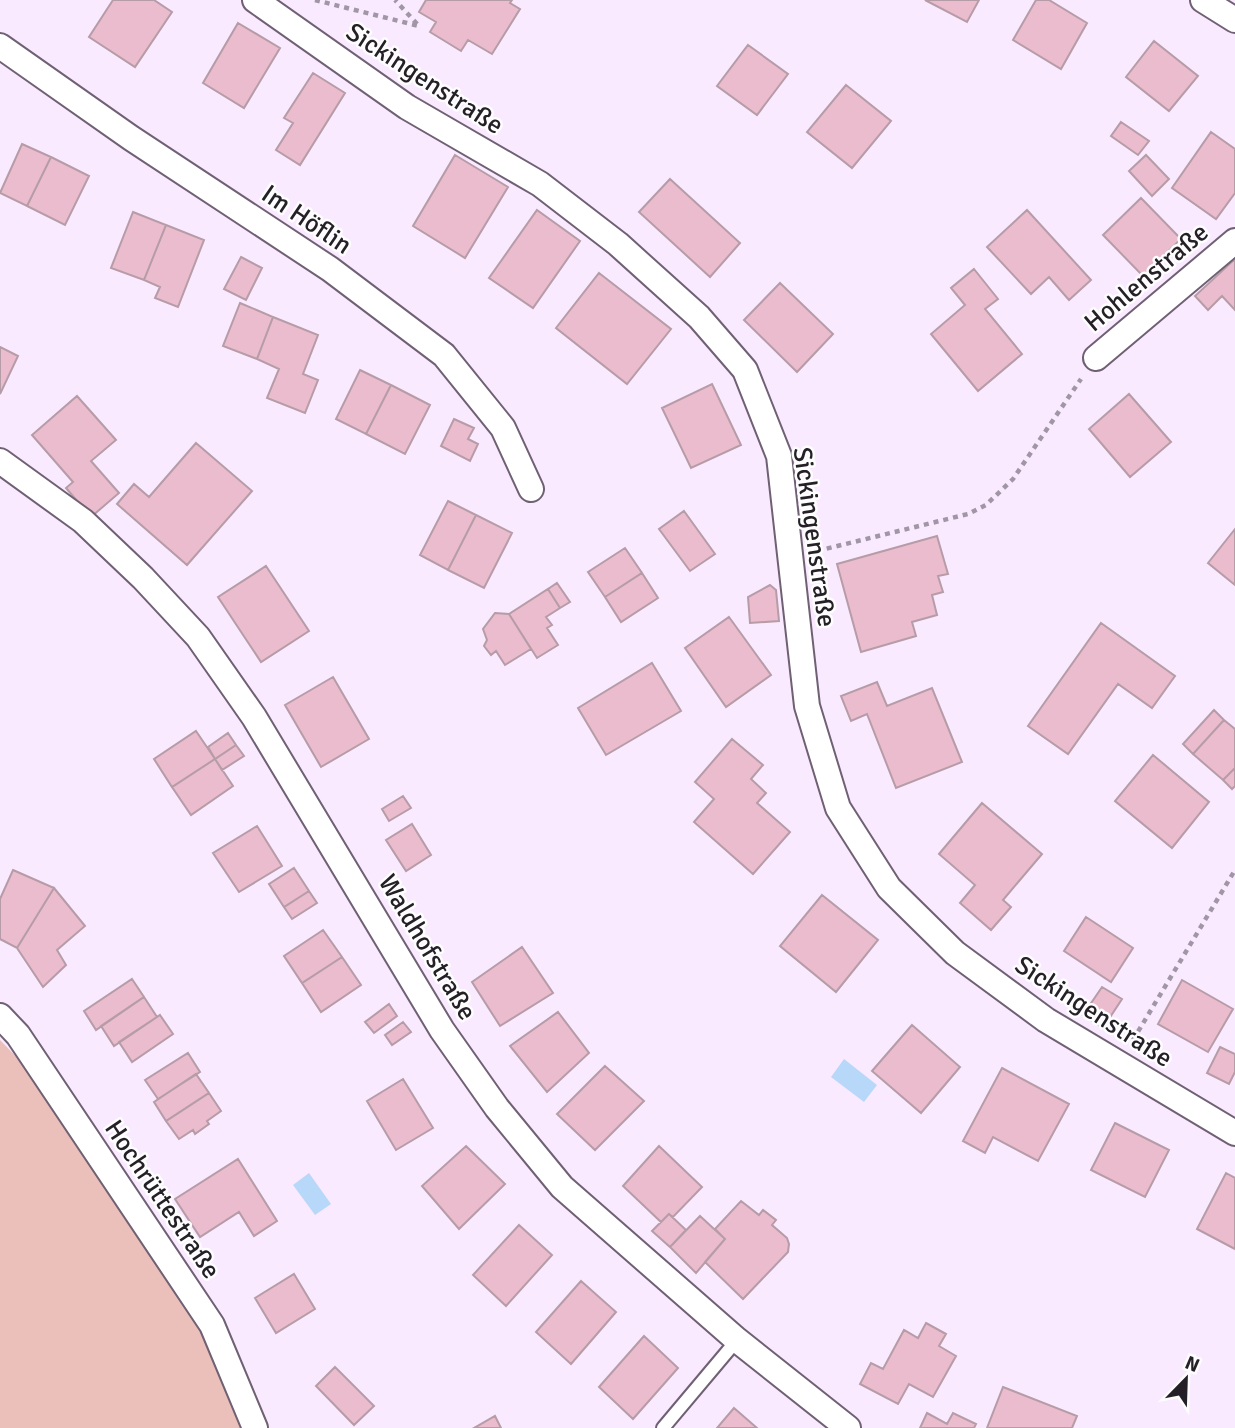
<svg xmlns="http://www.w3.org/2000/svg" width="1235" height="1428" viewBox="0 0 1235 1428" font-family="Signika,sans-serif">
<rect width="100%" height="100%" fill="#faeaff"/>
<!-- green -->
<path fill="#ebc0ba" d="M0,1040l32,33 181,266 35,89h-248z"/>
<!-- water -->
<path fill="#b8d8f9" d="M844,1059l33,26 -13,17 -33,-25z
M309,1173l22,31 -16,11 -22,-30z"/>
<!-- building -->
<path fill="#eabcce" stroke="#b69ca6" stroke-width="2" d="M113,0h41l18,12 -37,55 -46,-30z
M426,0h86l-2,3 10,6 -28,45 -24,-14 -7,11 -31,-19 6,-10 -17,-10z
M925,0h54l-12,22z
M1036,0h13l38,23 -26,46 -48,-29z
M238,23l42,25 -36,60 -41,-25z
M1154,41l44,35 -29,35 -43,-34z
M748,45l40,29 -31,41 -40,-29z
M313,73l32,20 -45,72 -24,-15 17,-27 -9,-5z
M846,85l45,36 -39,47 -45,-36z
M1121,122l28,19 -11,14 -27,-19z
M1211,132l24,17v44l-19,26 -44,-31z
M22,144l29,13 -24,49 -27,-13z
M455,155l53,32 -43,71 -52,-32z
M1146,155l23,24 -17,17 -23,-25z
M51,157l38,19 -24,49 -38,-19z
M670,179l70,64 -30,34 -71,-65z
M1141,198l40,41 -38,37 -40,-41z
M537,210l43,31 -47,67 -44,-30z
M1027,210l64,70 -22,20 -20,-23 -18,17 -44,-47z
M133,212l33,13 -22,55 -33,-12z
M166,225l38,15 -26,67 -23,-9 5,-11 -16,-7z
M241,257l21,11 -16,32 -22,-11z
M1235,259v51l-13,-14 -14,14 -13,-14z
M974,269l24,30 -13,10 37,45 -44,37 -47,-57 34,-29 -14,-17z
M599,273l72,56 -44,55 -71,-56z
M780,283l53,51 -36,38 -53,-52z
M240,303l33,14 -16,42 -34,-13z
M273,317l45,18 -15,39 15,6 -13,33 -38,-15 12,-29 -22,-10z
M0,347l18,9 -18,38z
M360,370l31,15 -25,49 -30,-15z
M712,384l29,61 -50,23 -29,-60z
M391,385l39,20 -25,49 -39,-20z
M1129,394l42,48 -41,35 -41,-48z
M77,396l39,44 -25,21 28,32 -28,24 -25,-29 7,-6 -41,-47z
M454,419l20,9 -6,11 10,5 -8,17 -29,-15z
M196,443l56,48 -65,74 -70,-61 17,-20 15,13z
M448,501l28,14 -28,55 -28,-15z
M684,511l31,43 -25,17 -31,-42z
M476,515l36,18 -28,55 -36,-18z
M1235,529v56l-27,-22z
M937,536l11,38 -10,2 5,16 -11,3 5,20 -25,7 4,14 -55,16 -24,-88z
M625,548l17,25 -37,24 -17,-25z
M266,566l43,65 -48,31 -43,-65z
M642,573l16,25 -37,24 -16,-25z
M557,583l13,19 -10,6 -12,-19z
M770,585l6,5 3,31 -29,2 -2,-26z
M548,589l12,19 -14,9 6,8 -5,3 11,17 -21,13 -28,-44z
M495,613l14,1 22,35 -26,16 -9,-14 -5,4 -7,-9 3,-6 -4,-11z
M729,617l42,58 -45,32 -41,-59z
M1101,623l74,53 -23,32 -34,-24 -50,70 -40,-28z
M652,663l29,48 -75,44 -28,-47z
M333,677l36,62 -48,28 -36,-62z
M877,682l10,24 45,-18 30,74 -66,26 -29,-74 -16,7 -10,-25z
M1214,710l10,10 -31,34 -10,-10z
M1224,720l11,9v39l-12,12 -30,-26z
M196,731l19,28 -43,28 -18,-28z
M228,733l8,12 -21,14 -7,-12z
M732,739l31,26 -12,14 15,14 -9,10 33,29 -37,42 -59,-52 20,-23 -19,-17z
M236,745l8,11 -22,14 -7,-11z
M1153,755l56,47 -37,46 -57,-47z
M215,759l18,27 -42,29 -19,-28z
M1235,768v18l-3,3 -9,-9z
M403,796l8,12 -22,13 -7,-12z
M982,803l60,51 -39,46 8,7 -20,23 -31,-27 15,-18 -36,-31z
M412,824l19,31 -25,16 -20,-31z
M257,826l25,40 -43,26 -26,-39z
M294,868l15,23 -25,16 -15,-23z
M13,870l41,18 -37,60 -17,-9v-40z
M54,888l31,38 -28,24 9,15 -23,22 -26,-39z
M309,891l8,12 -25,16 -8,-12z
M822,895l56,45 -42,52 -56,-46z
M1086,917l47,31 -22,34 -47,-31z
M323,930l19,27 -40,26 -18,-27z
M522,947l31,46 -53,33 -28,-44z
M342,957l19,28 -40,27 -19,-29z
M132,979l12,18 -48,33 -12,-19z
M1182,980l51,29 -25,43 -50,-28z
M1102,987l20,12 -19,29 -20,-13z
M144,997l13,20 -43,29 -13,-20z
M389,1004l8,12 -23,17 -9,-11z
M558,1012l31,41 -42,39 -37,-46z
M160,1015l13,19 -41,28 -13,-20z
M403,1022l8,10 -19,13 -7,-10z
M912,1025l48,42 -39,46 -49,-42z
M1220,1047l15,7v18l-6,12 -22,-11z
M188,1053l12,19 -42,27 -13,-19z
M605,1066l39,35 -49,49 -38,-36z
M1002,1068l67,36 -31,57 -45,-24 -8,16 -22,-12z
M196,1074l13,19 -43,28 -12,-19z
M403,1079l30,49 -37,22 -29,-49z
M209,1093l12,18 -14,10 2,3 -14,10 -2,-4 -14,9 -13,-18z
M1115,1123l54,27 -24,47 -54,-27z
M466,1146l39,38 -46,45 -37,-43z
M659,1146l43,41 -29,30 -4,-3 -8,8 -38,-36z
M238,1159l39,62 -23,15 -15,-24 -39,25 -25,-38z
M1226,1173l9,5v71l-38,-20z
M741,1201l18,14 4,-5 13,10 -4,5 15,13 2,6 -1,8 -45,47 -38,-37 20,-23 -10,-10z
M669,1214l17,16 -16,17 -18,-16z
M700,1216l25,23 -29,34 -26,-26z
M519,1225l33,30 -46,51 -33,-31z
M294,1274l21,35 -39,24 -21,-35z
M581,1281l35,31 -45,52 -35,-32z
M926,1323l20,11 -7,12 17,10 -23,41 -24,-13 -11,20 -38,-20 11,-21 12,6 21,-39 14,8z
M644,1336l34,32 -45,51 -34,-32z
M335,1367l39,39 -20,19 -38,-39z
M1003,1387l74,29 -5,12h-85z
M734,1408l23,20h-40z
M927,1413l20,11 6,-11 23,11 -2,4h-54z
M495,1416l6,12h-27z"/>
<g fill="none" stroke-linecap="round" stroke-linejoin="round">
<!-- lane casing -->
<g stroke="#6f6173" stroke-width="16">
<path id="lane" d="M663,1428l74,-88"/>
</g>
<!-- street casing -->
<g stroke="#6f6173" stroke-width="28">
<path id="street" d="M255,0l152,107 133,77 78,60 81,73 46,53 34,86 28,250 31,102 51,80 66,65 91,67 189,113
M1203,0l32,20
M0,46l131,92 199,131 114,86 59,73 28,61
M1096,358l139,-117
M0,461l83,60 60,57 55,59 56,80 188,313 55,78 65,79 175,153 111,88
M0,1016l18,19 194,290 43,103"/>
</g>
<!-- path -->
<path stroke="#a196a5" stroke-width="4.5" stroke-dasharray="5 5" stroke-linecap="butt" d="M315,0l104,26 -24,-26
M817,551l151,-37 18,-9 27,-26 68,-100
M1133,1040l102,-170"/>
<!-- lane -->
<use href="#lane" stroke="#fff" stroke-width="12"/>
<!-- street -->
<use href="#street" stroke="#fff" stroke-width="24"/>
</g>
<g text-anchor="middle" stroke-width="5" stroke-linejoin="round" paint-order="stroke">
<!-- street labels -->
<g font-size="26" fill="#252027" stroke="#fdfdfd">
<text transform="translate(425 78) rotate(33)" y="9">Sickingenstraße</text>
<text transform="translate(307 219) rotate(34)" y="9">Im Höflin</text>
<text transform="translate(1146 277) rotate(-40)" y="9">Hohlenstraße</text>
<text transform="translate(815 537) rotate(82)" y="9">Sickingenstraße</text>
<text transform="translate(428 947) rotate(59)" y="9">Waldhofstraße</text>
<text transform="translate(1094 1011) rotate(33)" y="9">Sickingenstraße</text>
<text transform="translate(163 1199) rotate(56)" y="9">Hochrüttestraße</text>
</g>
</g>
<!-- north arrow -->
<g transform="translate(1186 1379) rotate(23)" stroke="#fdfdfd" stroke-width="5" paint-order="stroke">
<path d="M0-5L12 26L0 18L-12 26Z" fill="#252027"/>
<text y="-10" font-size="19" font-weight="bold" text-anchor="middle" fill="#252027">N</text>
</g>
</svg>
